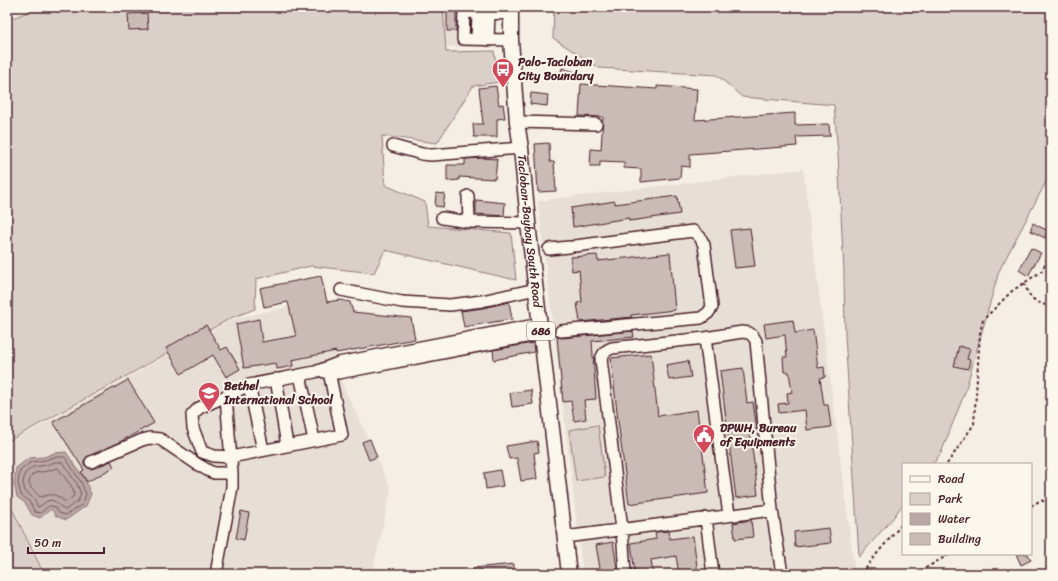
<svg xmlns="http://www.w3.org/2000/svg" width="1058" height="581" viewBox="0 0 1058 581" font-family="Sriracha,sans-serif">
<rect width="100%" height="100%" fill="#f4eee4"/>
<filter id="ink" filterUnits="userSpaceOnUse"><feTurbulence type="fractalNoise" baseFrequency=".025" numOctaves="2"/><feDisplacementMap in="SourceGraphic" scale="8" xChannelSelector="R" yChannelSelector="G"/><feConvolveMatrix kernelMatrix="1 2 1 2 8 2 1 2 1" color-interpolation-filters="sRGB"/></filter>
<g filter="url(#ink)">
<!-- built -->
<path fill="#e7dfd6" d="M444,7h51v39l-50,1z
M803,169l52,405h-272l-45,-373z
M323,299l18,82 50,108 -19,85h-327l-38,-80v-50l226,-125z"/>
<!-- green -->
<path fill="#dbd0c9" stroke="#92787a" d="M41,7l25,5 4,-5h373l3,45 48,-1 5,31 -26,4 -36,57 -55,-7 3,49 40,17 3,24 83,7 5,47 -131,-30 -11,23 -63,-7 -55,13 -1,30 -22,8 -226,125v-422z
M554,7h497v178l-5,-3 -47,89 -34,121 -24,61 -8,11h-30v40l-10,14 -34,39 -14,-222 -1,-62 -6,-119 -4,-49 -92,-8 -25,-22 -118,-7 -46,-30z
M598,425l7,52 -29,4 -7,-51z
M7,498l37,76h-37z"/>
<!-- water -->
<path fill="#baa7a5" stroke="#8d7174" d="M66,452l19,28 6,14 -5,12 -20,14 -10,-4 -5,-7 -11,9 -8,-3 -6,-11 -9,-7 -3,-14 2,-15 13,-10 15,-1 10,-4z"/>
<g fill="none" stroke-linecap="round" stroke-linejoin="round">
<!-- shore -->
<path stroke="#77555c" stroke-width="1" d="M55,457h10l16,25 5,12 -3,10 -17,11 -7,-2 -4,-6 -4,-1h-2l-9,7 -5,-1 -6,-11 -8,-6 -3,-12 2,-12 11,-9 14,-2z
M56,462h6l15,22 4,10 -3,7 -13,9c-6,-3 -9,-12 -18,-9 -3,2 -6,5 -9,6l-5,-9 -8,-7 -2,-8 2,-10 8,-6 13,-2z
M58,468l14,19 2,7 -1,3 -7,5c-12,-8 -11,-9 -26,-5l-9,-9 -2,-5 2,-7 4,-3 13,-2z"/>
</g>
<!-- building -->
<path fill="#cabbb6" stroke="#4a1f2b" d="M447,7h9v24h-9z
M147,13l1,16 -19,1 -1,-16z
M562,68l13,4 -2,8 -13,-4z
M581,84l76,5v-3l40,3 -2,31 100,-7v12l34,-1 1,12 -34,1 1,9 -107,8v13l-9,-1 -1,12 -39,4v-13l-17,-1v-6l-24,-1v5h-10l1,-17 10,1 2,-33 -24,-1z
M496,86l3,19 4,-1 2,14 -8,1v18h-23l-1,-13h10l-4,-36z
M531,93l17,2 -1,11 -17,-2z
M549,143l1,19h4l2,29 -18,1 -3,-48z
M482,158l15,1 -2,20 -36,-2v3l-12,1v-16h18v-6z
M436,193l9,1 -2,13 -8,-1z
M677,196l3,18 -51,7v-3l-56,9 -2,-19 44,-7v3z
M476,200l29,3 -1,13 -28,-2z
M1033,223l15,8 -3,7 -14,-7v-3z
M750,228l5,38 -20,2 -5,-38z
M1031,248l10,5 -13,23 -9,-6z
M670,253l5,57 -44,5 1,2 -52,5 -3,-19 5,-1 -3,-32 -7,1 -1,-14 26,-2 1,6z
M321,276l6,26 13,-2 10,2 3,10 58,6 4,21 -79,14v-2l-44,9 1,6 -16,3 -1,-6 -32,5 -8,-44 23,-5 3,23 34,-6 -8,-34 -24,5 -4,-19z
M509,302l3,17 -48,8 -3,-16 22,-3z
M793,320l2,13 18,-3 5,38 6,-1 1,10 -5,1 4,27h4l3,22 -24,3 -2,-20 -26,3 -1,-9 10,-1 -1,-10 5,-1 -3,-20h-5l-1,-15h4l-2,-22 -19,3 -2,-14z
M206,325l15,25 6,-3 13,22 -14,8 -13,-22 -32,19 -15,-26z
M633,331l1,6 -42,4 4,58 -12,1 2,19 -12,2 -3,-20 -8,1 -6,-65 5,1z
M533,343l1,9 -40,8 -1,-10z
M959,346l11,3 -3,10 3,1 -2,9 -14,-3z
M651,354l7,62 39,-6 11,83 -79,11 -11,-83 -7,-63z
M688,361l3,16 -22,3 -3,-15z
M743,368l4,35 6,-1 4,28 -7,1 8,64 -22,3 -16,-127z
M128,380l26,43 -38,21 -30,14 -2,3v3l3,3 3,2 4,-1 17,-7 3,6 -27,15 -6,-10 3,-2 -31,-48z
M531,390l2,14 -21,3 -2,-14z
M370,439l7,18 -8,3 -7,-18z
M537,441l2,11 -5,1 3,26 -16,2 -4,-23 -8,1 -3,-13z
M500,470l3,16 -17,3 -2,-16z
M241,511l8,2 -5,27 -8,-2z
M751,520l2,17 -18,2 -2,-16z
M829,528l2,15 -36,4 -1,-15z
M669,531l1,8 23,-3 5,38h-19l-3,-18 -25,4 2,14h-18l-4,-31 25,-4 -1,-7z
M613,542l5,32h-17l-5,-29z
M1016,554h12l3,6 -10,5z
M514,564v10h-41v-6z"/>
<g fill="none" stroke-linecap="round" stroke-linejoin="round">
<!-- minor casing -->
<g stroke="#4a1f2b" stroke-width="14">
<path id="minor" d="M510,14l-46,-2 -1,27 48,1
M477,39l1,-26
M488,40l1,-27
M517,122l79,2
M393,146l29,8 9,1 90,-7
M468,196l1,26
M442,218l27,4 59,1
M549,249l20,-2
M341,290l61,12 48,3 32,-4 54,-12
M561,331l140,-13 7,-5 4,-6 -8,-62 -4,-8 -7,-6 -118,15
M705,338l24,177
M328,367l14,68 -111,22 -17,-1 -12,-4 -9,-24 -1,-13 7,-7 27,-12 23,-11 66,-13 23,-9 202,-39
M324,372l15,1 202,-39
M300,375l14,65
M276,379l11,66
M249,385l14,65
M91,462l51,-22 8,-2 10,1 37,25 12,7 5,2h18
M706,518l7,56
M565,537l207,-27
M216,574l16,-87v-14l-6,-77
M625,574l-3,-45 -21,-170c2,-6 5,-9 11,-11l93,-10 37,-6 7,1 4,3 3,5 16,169 10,64"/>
</g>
<!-- major casing -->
<g stroke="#4a1f2b" stroke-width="17">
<g id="major">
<path id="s1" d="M511,7v33l6,82 4,26 8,84 40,342"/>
</g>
</g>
<!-- path -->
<path stroke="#4a1f2b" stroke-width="2" stroke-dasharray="3 3" stroke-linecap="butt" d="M1024,283c6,14 6,16 21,22
M947,464l27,-40 6,-91 3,-13 29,-29 30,-20 9,-20
M1031,506l10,-6 10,5
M862,574l12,-17 29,-34
M915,574l35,-20"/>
<!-- minor -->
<use href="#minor" stroke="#fbf7ec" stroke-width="11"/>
<!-- major -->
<use href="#major" stroke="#fbf7ec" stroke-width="14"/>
</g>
</g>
<!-- icons -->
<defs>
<g id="bus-pin" transform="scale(1.15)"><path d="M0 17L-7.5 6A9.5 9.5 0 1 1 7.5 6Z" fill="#d1495b" stroke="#fbf7ec"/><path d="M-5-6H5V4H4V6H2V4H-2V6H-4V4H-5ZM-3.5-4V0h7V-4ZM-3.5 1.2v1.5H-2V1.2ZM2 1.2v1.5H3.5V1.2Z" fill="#fff"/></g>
<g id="school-pin" transform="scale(1.15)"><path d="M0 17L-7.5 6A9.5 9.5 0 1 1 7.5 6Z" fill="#d1495b" stroke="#fbf7ec"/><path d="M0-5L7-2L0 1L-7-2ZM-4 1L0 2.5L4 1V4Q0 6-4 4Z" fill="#fff"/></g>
<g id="civic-pin" transform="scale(1.15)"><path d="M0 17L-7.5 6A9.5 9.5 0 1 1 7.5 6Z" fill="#d1495b" stroke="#fbf7ec"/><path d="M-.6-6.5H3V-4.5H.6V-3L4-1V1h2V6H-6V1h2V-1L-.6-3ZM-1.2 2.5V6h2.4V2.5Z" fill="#fff"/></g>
</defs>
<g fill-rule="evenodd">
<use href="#bus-pin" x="503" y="69"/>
<use href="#school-pin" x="209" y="393"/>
<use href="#civic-pin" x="704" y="435"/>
</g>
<g text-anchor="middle" stroke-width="4" stroke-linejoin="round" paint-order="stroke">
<!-- shield labels -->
<rect fill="#fbf7ec" stroke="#7f6065" stroke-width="1" x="527" y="322" width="28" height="18" rx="3"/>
<g font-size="11" font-weight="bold" fill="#4a1f2b">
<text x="541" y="335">686</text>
</g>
<!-- poi labels -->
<g font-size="12" font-weight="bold" fill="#4a1f2b" stroke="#fbf7ec" text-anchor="start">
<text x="518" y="66">Palo-Tacloban<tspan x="518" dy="14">City Boundary</tspan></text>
<text x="224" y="390">Bethel<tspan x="224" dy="14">International School</tspan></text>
<text x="720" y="432">DPWH, Bureau<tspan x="720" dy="14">of Equipments</tspan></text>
</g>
<!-- street labels -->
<g font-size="12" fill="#4a1f2b" stroke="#fbf7ec">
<text dy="4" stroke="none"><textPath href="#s1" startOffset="225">Tacloban-Baybay South Road</textPath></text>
</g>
</g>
<!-- margin -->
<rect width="1058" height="581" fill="none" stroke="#fbf7ec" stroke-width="24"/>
<rect x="12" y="12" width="1034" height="557" fill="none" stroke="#4a1f2b" stroke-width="1.5" filter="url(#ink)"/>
<!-- legend -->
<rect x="902" y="463" width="130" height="92" fill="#fbf7ec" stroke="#b4a19f"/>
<rect x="910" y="476" width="20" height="6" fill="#fbf7ec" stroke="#b4a19f"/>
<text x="938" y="483" font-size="12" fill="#4a1f2b">Road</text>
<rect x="910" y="493" width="20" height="12" fill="#dbd0c9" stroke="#b4a19f"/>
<text x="938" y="503" font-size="12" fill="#4a1f2b">Park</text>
<rect x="910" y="513" width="20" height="12" fill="#baa7a5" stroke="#b4a19f"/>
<text x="938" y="523" font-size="12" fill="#4a1f2b">Water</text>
<rect x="910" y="533" width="20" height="12" fill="#cabbb6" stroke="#b4a19f"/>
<text x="938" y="543" font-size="12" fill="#4a1f2b">Building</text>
<!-- scale -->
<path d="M28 547v6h76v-6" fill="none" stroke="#4a1f2b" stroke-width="2"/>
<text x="34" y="547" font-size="12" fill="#4a1f2b" stroke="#fbf7ec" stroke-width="3" paint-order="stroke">50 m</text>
</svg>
